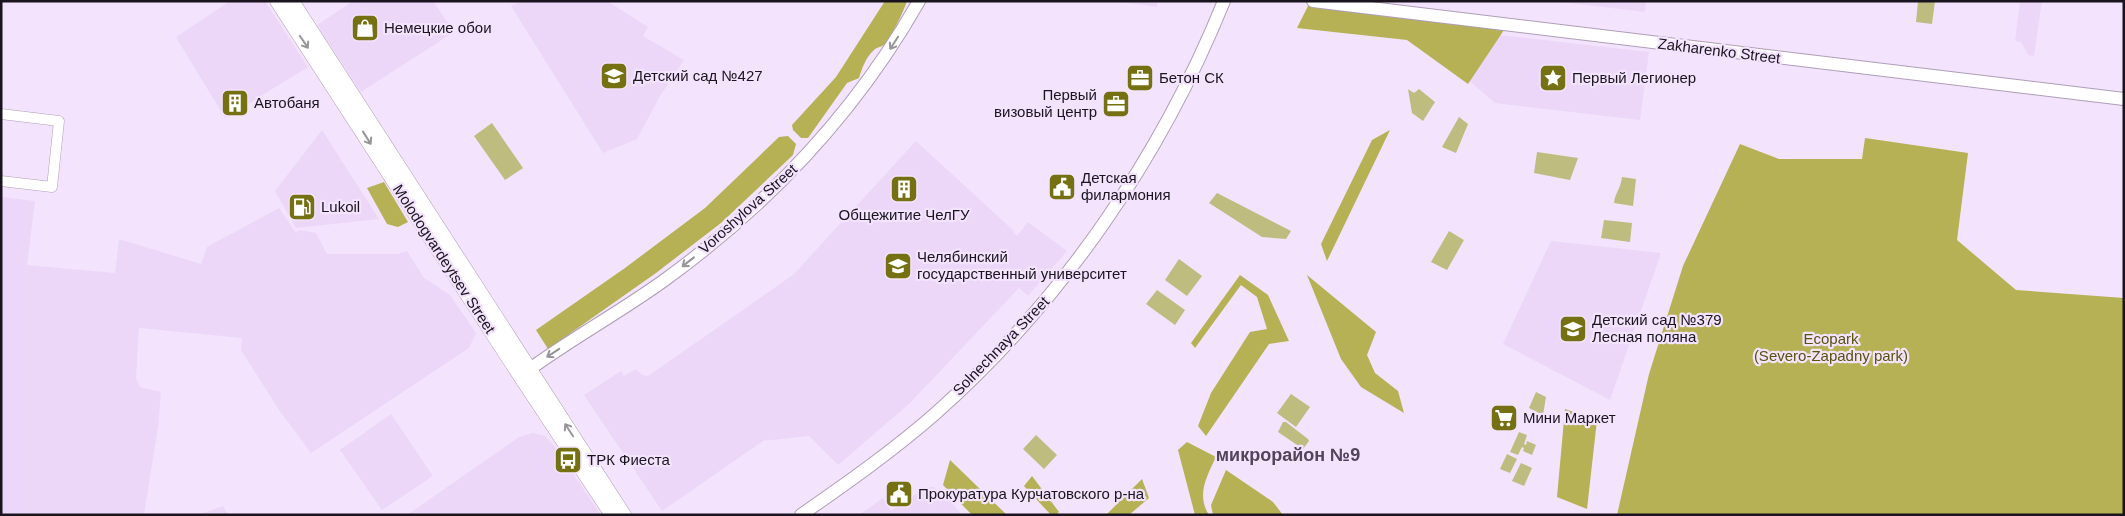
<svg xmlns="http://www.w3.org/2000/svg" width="2125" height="516" viewBox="0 0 2125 516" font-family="Helvetica,sans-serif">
<rect width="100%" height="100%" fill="#f3e3fd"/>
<!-- built -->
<path fill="#ecd7f8" d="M230,1h35l43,66 -83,51 -49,-81z
M353,1h80l21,31 -93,60 -44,-67z
M521,1h86l41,26 -5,9 41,24 -24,36 -23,43 -34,14 -92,-147z
M1115,1h42v6z
M1553,1h93l-1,11z
M2020,1h22l-8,55 -6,-1 -7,-13 -6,-1z
M1403,24l246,28 -9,68 -145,-17z
M322,130l57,89 -83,9 -21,-37z
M916,141l98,90 -1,1 4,4 11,-14 39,29 -39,45 -9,-8 -110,116 -71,61 -29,-29 -46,5 -101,70 -78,-116 37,-24 3,5 12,-7 6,6 6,1 145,-101z
M1,197l34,4 -8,64 88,8 4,-34 82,25 6,-17 72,-39 17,25 3,-3 17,3 11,21h71l9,-3 17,27 26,17 26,38 -7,15 -158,105 -32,-43 -38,-60 1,-12 -103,-10 -3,50 4,9 21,5 -3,35 -14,88h-143z
M1551,241l110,12 -51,147 -107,-56z
M391,414l42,62 -51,34 -42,-60z
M533,433l12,3 10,11 46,68h-194l112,-78z
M927,487h6l11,6 18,22h-103l24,-17 8,13z
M223,506l5,9h-30z"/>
<!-- green -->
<path fill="#bfbc80" d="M1918,1h17l-3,23 -16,-2z
M1408,89l6,4 5,-4 16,13 -12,19 -11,-8z
M1459,117l9,7 -12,29 -14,-6z
M492,123l31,45 -18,12 -31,-44z
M1537,152l41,6 -8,22 -36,-7z
M1622,177l14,2 -3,27 -19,-3c1,-10 7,-15 8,-26z
M1217,193l74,38 -5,8 -24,-2 -53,-34z
M1604,220l28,3 -2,19 -29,-4z
M1449,231l15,9 -17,30 -16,-8z
M1179,259l23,17 -15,20 -22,-16z
M1157,290l28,20 -10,15 -29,-21z
M1536,392l10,5 -3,18 -14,-7z
M1291,394l19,13 -14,20 -19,-14z
M1283,422h3l22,17 1,2 -6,8 -25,-17z
M1519,432l8,3 -3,9 2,1 1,-4 9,4 -4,10 -9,-4 1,-3 -2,-1 -4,8 -8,-3z
M1036,435l21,20 -13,14 -21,-20z
M1507,454l10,5 -7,14 -10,-4z
M1521,463l11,5 -8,18 -12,-5z"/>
<!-- forest -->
<path fill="#b5b154" d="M885,1h22c-3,10 -16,36 -22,43 -3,3 -8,3 -11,6 -8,7 -12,18 -15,28l-12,5 -39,55h-7l-8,-8 -1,-5 44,-48z
M1308,6l196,24 -36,54 -61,-44 -110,-12z
M1390,130l-63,131 -6,-17 51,-104z
M788,136l8,8 -3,11 -72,68 -65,50 -108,76 -12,-19 89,-62 80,-60 74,-71z
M1865,138l103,15 -11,87 59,50 108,8v217h-507l32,-141 34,-108 57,-122 39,15h83z
M384,182l24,40 -10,5 -11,-3 -20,-36z
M1240,275l28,20 21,46 -20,3 -63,92 -8,-10 13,-33 39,-61 17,-3 -10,-32 -16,-12 -46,63 -4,-5z
M1307,275l69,57 -9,23 8,18 23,18 6,22 -43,-26 -20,-28z
M1565,409l32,11 -10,89 -30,-12z
M1187,442l29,15c-9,19 -20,38 -7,58h-14l-17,-65z
M950,460l57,55h-35l-29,-30z
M1226,470l47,32 10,13h-70l-2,-10z
M1032,476l27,36 -3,3h-5l-27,-29z
M1142,479l7,19 -20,17h-23z"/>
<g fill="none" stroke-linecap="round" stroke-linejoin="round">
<!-- minor casing -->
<g stroke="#ae9eb6" stroke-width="11">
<path id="minor" d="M1,114l58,7 -7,66 -51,-6"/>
</g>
<!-- tertiary casing -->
<g stroke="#ae9eb6" stroke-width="14">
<path id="tertiary" d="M1313,1l811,98
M530,369c44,-32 92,-58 136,-90 103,-75 190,-167 253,-278
M801,515c46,-32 93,-65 135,-102 126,-112 225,-256 288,-412"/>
</g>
<!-- secondary casing -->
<g stroke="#ae9eb6" stroke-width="15">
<path id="secondary" d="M277,1l243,375 92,139
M292,1l332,514"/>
</g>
<!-- minor -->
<use href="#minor" stroke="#fff" stroke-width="10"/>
<!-- tertiary -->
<use href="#tertiary" stroke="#fff" stroke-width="12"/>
<!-- secondary -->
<use href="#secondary" stroke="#fff" stroke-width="14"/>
</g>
<!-- one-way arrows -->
<defs><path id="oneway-shaft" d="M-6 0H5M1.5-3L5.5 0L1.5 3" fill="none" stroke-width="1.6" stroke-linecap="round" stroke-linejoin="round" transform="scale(1.25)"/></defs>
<g stroke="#989599">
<use href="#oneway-shaft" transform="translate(304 42) rotate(56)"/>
<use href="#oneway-shaft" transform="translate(894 43) rotate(123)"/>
<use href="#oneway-shaft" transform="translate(367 138) rotate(58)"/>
<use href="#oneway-shaft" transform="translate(688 262) rotate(142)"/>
<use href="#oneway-shaft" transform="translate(553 353) rotate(147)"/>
<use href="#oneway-shaft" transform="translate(569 430) rotate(-123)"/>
</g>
<!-- icons -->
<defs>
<g id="shop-square" transform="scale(1.4375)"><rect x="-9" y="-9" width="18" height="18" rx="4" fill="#757011" stroke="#f3e3fd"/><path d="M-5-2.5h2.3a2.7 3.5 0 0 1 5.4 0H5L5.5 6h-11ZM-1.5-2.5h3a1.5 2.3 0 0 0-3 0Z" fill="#fff"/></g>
<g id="school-square" transform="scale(1.4375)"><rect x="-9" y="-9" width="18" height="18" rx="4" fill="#757011" stroke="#f3e3fd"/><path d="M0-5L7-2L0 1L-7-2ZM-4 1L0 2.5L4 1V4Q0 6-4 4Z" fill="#fff"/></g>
<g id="office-square" transform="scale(1.4375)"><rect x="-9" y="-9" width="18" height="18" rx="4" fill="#757011" stroke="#f3e3fd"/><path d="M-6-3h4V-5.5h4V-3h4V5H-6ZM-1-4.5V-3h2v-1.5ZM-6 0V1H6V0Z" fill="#fff"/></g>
<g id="sight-square" transform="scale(1.4375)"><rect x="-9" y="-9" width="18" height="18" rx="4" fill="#757011" stroke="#f3e3fd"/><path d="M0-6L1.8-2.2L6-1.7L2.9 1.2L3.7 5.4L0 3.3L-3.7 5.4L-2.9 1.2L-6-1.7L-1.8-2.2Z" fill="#fff"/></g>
<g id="building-square" transform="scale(1.4375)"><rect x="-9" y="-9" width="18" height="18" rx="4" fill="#757011" stroke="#f3e3fd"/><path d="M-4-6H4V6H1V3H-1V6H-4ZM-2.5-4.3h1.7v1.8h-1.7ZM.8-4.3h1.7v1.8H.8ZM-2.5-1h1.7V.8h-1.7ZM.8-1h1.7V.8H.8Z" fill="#fff"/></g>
<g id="civic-square" transform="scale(1.4375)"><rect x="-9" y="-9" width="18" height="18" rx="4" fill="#757011" stroke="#f3e3fd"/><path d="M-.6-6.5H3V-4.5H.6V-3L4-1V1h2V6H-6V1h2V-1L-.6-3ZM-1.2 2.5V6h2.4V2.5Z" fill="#fff"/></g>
<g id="fuel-square" transform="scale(1.4375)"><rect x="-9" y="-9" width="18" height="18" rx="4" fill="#757011" stroke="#f3e3fd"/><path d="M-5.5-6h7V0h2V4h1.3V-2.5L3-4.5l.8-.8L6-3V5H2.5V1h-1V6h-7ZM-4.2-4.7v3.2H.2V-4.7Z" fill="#fff"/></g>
<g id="university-square" transform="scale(1.4375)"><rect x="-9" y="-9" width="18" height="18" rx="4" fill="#757011" stroke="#f3e3fd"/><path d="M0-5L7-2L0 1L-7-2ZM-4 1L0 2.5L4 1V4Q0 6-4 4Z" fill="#fff"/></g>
<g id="supermarket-square" transform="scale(1.4375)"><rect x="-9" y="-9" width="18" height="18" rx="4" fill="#757011" stroke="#f3e3fd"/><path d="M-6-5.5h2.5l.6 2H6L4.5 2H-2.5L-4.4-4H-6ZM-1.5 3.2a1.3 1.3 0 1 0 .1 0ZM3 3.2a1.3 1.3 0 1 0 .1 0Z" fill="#fff"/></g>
<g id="bus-square" transform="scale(1.4375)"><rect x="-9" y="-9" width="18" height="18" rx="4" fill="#757011" stroke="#f3e3fd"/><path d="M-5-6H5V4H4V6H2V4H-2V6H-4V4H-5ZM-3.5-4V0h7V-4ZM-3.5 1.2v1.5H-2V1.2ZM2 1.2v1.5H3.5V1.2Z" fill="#fff"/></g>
</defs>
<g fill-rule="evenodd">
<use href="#shop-square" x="365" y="28"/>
<use href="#school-square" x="614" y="76"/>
<use href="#office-square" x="1140" y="78"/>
<use href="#sight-square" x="1553" y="78"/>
<use href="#building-square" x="235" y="103"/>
<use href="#office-square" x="1116" y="104"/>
<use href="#civic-square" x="1062" y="187"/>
<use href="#building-square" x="904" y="189"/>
<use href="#fuel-square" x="302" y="207"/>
<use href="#university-square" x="898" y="266"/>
<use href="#school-square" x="1573" y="329"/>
<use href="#supermarket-square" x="1504" y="418"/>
<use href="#bus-square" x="568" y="460"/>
<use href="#civic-square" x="899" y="494"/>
</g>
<g text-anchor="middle" stroke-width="4.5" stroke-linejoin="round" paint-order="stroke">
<!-- poi labels -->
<g font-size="15" fill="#19141d" stroke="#f3e3fd" text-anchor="start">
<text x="384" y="33">Немецкие обои</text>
<text x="633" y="81">Детский сад №427</text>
<text x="1159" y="83">Бетон СК</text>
<text x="1572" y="83">Первый Легионер</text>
<text x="1097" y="100" text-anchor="end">Первый<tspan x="1097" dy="17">визовый центр</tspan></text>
<text x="254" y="108">Автобаня</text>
<text x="1081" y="183">Детская<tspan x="1081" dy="17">филармония</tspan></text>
<text x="321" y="212">Lukoil</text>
<text x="904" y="220" text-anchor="middle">Общежитие ЧелГУ</text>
<text x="917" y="262">Челябинский<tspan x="917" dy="17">государственный университет</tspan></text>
<text x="1592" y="325">Детский сад №379<tspan x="1592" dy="17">Лесная поляна</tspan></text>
<text x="1523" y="423">Мини Маркет</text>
<text x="587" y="465">ТРК Фиеста</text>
<text x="918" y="499">Прокуратура Курчатовского р-на</text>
</g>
<!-- street labels -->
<g font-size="15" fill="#19141d" stroke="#f3e3fd">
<text transform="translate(1719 51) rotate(7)" y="5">Zakharenko Street</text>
<text transform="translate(748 209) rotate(-42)" y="5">Voroshylova Street</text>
<text transform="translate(444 259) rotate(57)" y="5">Molodogvardeytsev Street</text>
<text transform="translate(1001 346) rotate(-46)" y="5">Solnechnaya Street</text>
</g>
<!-- park labels -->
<g font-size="15" fill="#57530b" stroke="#f3e3fd">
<text x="1831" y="344">Ecopark<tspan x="1831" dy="17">(Severo-Zapadny park)</tspan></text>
</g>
<!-- quarter labels -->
<g font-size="18" font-weight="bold" fill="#524459" stroke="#f3e3fd">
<text x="1288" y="461">микрорайон №9</text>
</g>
</g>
<!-- border -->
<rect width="2125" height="516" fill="none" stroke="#19141d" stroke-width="5"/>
</svg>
